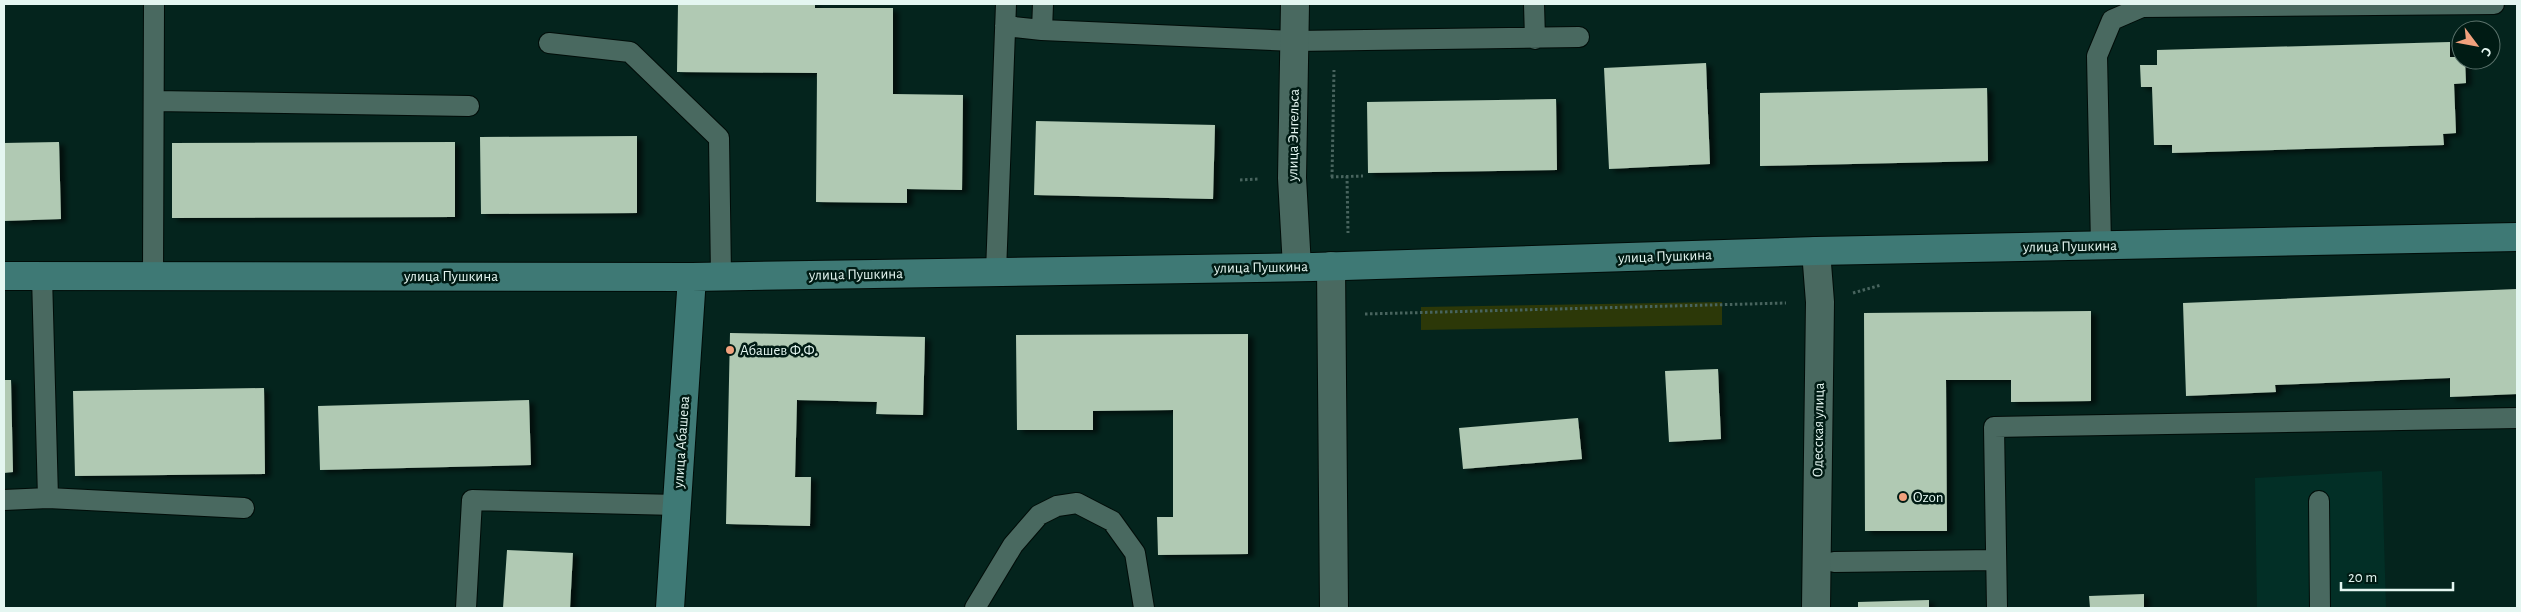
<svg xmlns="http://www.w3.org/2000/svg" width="2521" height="612" viewBox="0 0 2521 612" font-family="'Alegreya Sans',sans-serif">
<defs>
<filter id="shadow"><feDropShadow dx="5.5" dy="3" stdDeviation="2.5" flood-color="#0009"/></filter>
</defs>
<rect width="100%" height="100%" fill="#04241d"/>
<!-- built -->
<path fill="#022f26" d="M2382,471l4,137h-129l-2,-130z"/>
<!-- green -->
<path fill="#2c3808" d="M1722,302v23l-301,5v-23z"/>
<!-- building -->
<path fill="#b0c9b3" filter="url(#shadow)" d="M678,4h137v4h78v86l70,1 -1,95 -55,-1v14l-91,-1 1,-129 -140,-1z
M2450,42v15h11v3h4l1,23 -12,1 2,49 -13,1 1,11 -272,8v-8h-18l-2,-58h-11l-1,-22h17v-15z
M1706,63l4,101 -101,5 -5,-101z
M1987,88l1,73 -228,5v-73z
M1556,99l1,71 -189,3 -1,-71z
M1036,121l179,4 -2,74 -179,-4z
M637,136v77l-156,1 -1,-77z
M59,142l2,77 -57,2v-78z
M455,142v75l-283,1v-75z
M2517,289v105l-67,3v-19l-175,7 1,7 -90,4 -3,-93z
M2091,311v90l-80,1v-22h-65l1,151h-82l-1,-218z
M730,333l195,4 -2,78 -47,-1 1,-12 -80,-2 -2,77h16l-1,49 -84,-2z
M1248,334v220l-90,1 -1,-38h16v-107l-80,1v19h-76l-1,-95z
M1718,369l3,70 -52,3 -4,-71z
M4,380h7l2,92 -9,1z
M264,388l1,86 -190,2 -2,-85z
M529,400l2,65 -211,5 -2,-64z
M1578,418l4,41 -119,10 -4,-41z
M507,550l66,3 -3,55h-67z
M2144,594v14h-54l-1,-12z
M1929,600v8h-71v-6z"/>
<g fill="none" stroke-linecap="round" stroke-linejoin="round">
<!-- lane casing -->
<g stroke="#000c08" stroke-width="22">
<path id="lane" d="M1534,4l1,35
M1005,26l37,4 253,11 284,-4
M1042,30l1,-26
M549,43l81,9 89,86 2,138
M154,101l315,5
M2101,245l-4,-189 15,-36 30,-13 352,-3
M996,272l10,-268
M42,276l6,222 196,10
M153,276l1,-272
M4,500l44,-2
M2319,501l1,107
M1834,562l162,-2
M466,608l6,-108 205,5
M975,608l38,-63 26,-30 18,-9 20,-3 35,18 23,32 9,55
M1997,608l-3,-181 523,-9"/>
</g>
<!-- street casing -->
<g stroke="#000c08" stroke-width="30">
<path id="street" d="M1295,4l-3,174 5,89
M1816,251l4,51 -4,306
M1331,266l3,342"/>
</g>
<!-- secondary casing -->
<g stroke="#000c08" stroke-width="30">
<path id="secondary" d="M4,276l688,1 621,-10 503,-16 701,-14
M670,608l22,-331"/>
</g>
<!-- path -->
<path stroke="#48645e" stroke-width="3" stroke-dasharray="2.5 2.5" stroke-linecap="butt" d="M1347,176l1,57
M1331,177l32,-1
M1332,177l2,-107
M1240,180l19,-1
M1853,293l28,-8
M1365,314l421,-11"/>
<!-- lane -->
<use href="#lane" stroke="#496960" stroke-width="20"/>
<!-- street -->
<use href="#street" stroke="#496960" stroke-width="28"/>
<!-- secondary -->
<use href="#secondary" stroke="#3e7975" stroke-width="28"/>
</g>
<!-- markers -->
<g fill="#f1a17d" stroke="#001b14" stroke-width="2">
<circle cx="730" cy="350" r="5"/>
<circle cx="1903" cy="497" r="5"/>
</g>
<g text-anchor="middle" stroke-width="5" stroke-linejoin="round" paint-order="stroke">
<!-- street labels -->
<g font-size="15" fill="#e4f6f1" stroke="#001b14">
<text transform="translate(1293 135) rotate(-89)" y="5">улица Энгельса</text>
<text transform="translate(2070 246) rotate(-1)" y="5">улица Пушкина</text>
<text transform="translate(1665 256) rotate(-2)" y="5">улица Пушкина</text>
<text transform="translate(1261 267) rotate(-1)" y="5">улица Пушкина</text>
<text transform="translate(856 274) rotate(-1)" y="5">улица Пушкина</text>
<text x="451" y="281">улица Пушкина</text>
<text transform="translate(1818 430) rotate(-89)" y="5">Одесская улица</text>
<text transform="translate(681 442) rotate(-86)" y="5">улица Абашева</text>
</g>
<!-- poi labels -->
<g font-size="15" fill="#e4f6f1" stroke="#001b14" text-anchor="start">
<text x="740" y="355">Абашев Ф.Ф.</text>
<text x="1913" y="502">Ozon</text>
</g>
</g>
<!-- border -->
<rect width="2521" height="612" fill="none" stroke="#e4f6f1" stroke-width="10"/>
<!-- north arrow -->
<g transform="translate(2476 45) rotate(122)"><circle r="24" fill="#001b14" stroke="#5b736c"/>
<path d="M0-4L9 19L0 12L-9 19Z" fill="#f1a17d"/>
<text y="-8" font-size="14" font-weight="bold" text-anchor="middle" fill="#e4f6f1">С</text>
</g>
<!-- scale -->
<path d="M2341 582v8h112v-8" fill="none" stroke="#e4f6f1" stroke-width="2.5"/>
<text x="2348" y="582" font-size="15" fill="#e4f6f1" stroke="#001b14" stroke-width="4" paint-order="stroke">20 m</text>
</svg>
